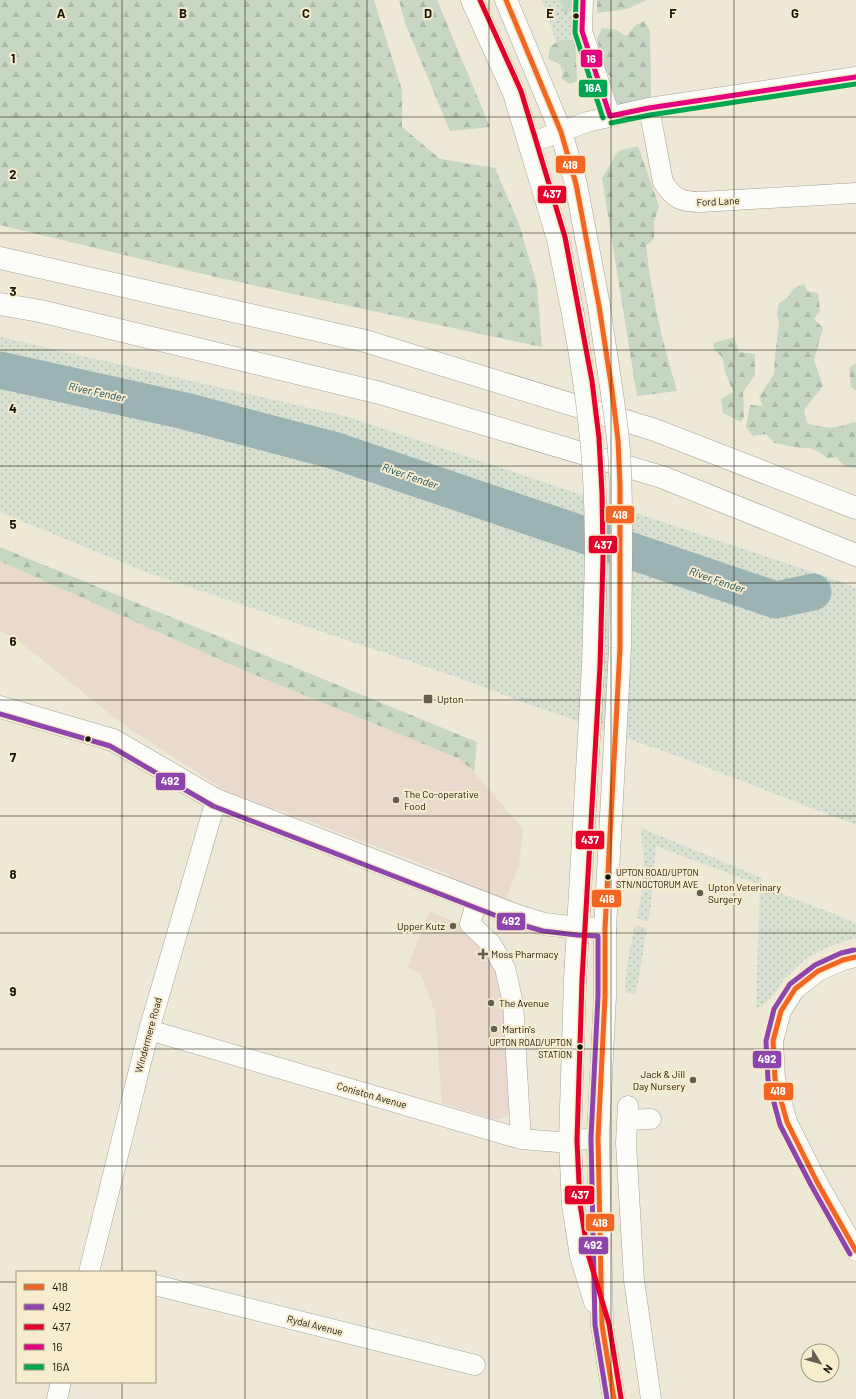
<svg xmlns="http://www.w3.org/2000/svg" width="856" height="1399" viewBox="0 0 856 1399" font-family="Barlow,sans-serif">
<defs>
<pattern id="grass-dots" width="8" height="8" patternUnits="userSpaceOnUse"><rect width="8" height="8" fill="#d7e0d1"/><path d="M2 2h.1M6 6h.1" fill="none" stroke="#b8bfb2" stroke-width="1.8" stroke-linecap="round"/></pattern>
<pattern id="forest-firs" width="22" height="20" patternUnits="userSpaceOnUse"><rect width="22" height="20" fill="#c8d6c4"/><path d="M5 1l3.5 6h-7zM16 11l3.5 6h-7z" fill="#abb7a7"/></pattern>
</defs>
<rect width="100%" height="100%" fill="#eee8d7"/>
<!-- commercial -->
<path fill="#e9dacd" d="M0,561l238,107 222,91 14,13 49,57 -4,36 -13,34 -11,-1 -48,-18 2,-6 -175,-66 -3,4 -45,-21 -102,-66 -108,-86 -16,-8z
M430,912l37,14 16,16 20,43 9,123 -3,7 -6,3 -7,2 -54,-17 -7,-91 -14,-38 -13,-7 19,-50z"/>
<!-- grass -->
<path fill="url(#grass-dots)" d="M542,0h32l3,81 -7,3 -8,-11 -7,-36z
M0,337l349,80 476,159 31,12v237l-184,-71 -144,-50 -74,-28 -306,-103 -148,-61z
M641,828l121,50 -2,7 96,38v15c-17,4 -43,14 -56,26 -5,5 -11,10 -16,15 -8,11 -14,25 -28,29l4,-123 -104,-39 -5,59 -3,17 -11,-4 5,-25 2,-29z
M635,926l12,2 -11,66 -11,-2 2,-29z"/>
<!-- forest -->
<path fill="url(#forest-firs)" d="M0,0h374l28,90v37l38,32 55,9 24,56 18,61 5,62 -318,-68 -224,-54z
M399,0h38l53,127 -40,4 -45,-108z
M560,0h18v4l-13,10z
M597,0h50l-20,9 -30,4z
M644,21l6,10 1,68 -32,5 -11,-4 -2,-11 5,-11 -9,-13 -5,-27 5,-10 14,2 10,6 10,-11z
M560,40h15l2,41 -7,3 -9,-6 4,-8 -5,-6 -12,-5 2,-12z
M638,146l21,60 -5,16v16l-4,5 -4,2c5,49 17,99 31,146l-40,5 -35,-218 16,-27z
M804,284l3,7 11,2 2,18 -6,8 9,9 -9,32 9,26 -19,24 3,13c17,6 30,6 47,-1l2,1v45l-10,-1 -10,-10 -8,2 -7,-6 -11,-5h-10l-26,-5 -8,-9 -13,2 -7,-9 4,-22 13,1 -4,-9 15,-23 1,-18 4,-33 -2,-9 2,-11 8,-5 7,-10z
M734,337l5,15 16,2v21l-12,17 1,25 -3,5 -18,-9 -2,-14 12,-7 -8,-21 -3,-14 -7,-6 -2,-8z
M856,363v28l-5,-4 -2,-19z
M0,547l477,195 -3,30 -14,-13 -222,-91 -238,-107z"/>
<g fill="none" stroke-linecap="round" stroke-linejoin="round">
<!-- river -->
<path stroke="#9bb4b3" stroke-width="37" d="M0,370l185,41 151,40 440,149 37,-8"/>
<!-- street casing -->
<g stroke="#a6a295" stroke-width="21">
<path id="street" d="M583,0l-1,31 28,85
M649,108l14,74c10,16 18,20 37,20l156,-9
M530,143l57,-21 62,-14 207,-31
M477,900l-7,24 21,20 14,24 8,35 8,136
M856,957l-13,3 -25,11 -23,18 -14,22 -8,30 2,38 12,43 30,60 39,69
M149,1030l372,109 37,3 40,-4
M628,1106l-2,37 8,137 17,119
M627,1120l24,-1
M89,1272l60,-242 67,-230
M155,1285l320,80
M57,1399l4,-17"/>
</g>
<!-- secondary casing -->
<g stroke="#a6a295" stroke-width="23">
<path id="secondary" d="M0,707l113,33 103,60 302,116 26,8 34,4 27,1"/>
</g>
<!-- primary casing -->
<g stroke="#a6a295" stroke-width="23">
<path id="primary" d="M472,0l42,93 44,146 14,70
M506,0l55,132 15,52 23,122
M595,1302l-14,-46 -8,-51 -3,-64 5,-161 18,-314 3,-109
M614,1399l-12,-74 -4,-187 7,-142v-67l15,-281 1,-83"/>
</g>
<!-- highway casing -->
<g stroke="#a6a295" stroke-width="23">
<path id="highway" d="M0,258l365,83 290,89 201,78
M0,304l40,7 340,82 282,84 194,78"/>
</g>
<!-- street -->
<use href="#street" stroke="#fcfcf9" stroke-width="20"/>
<!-- secondary -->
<use href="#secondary" stroke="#fcfcf9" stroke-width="22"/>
<!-- primary -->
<use href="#primary" stroke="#fcfcf9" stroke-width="22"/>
<!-- highway -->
<use href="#highway" stroke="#fcfcf9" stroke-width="22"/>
<!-- primary-bridge casing -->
<g stroke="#a6a295" stroke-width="23" stroke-linecap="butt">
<path id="primary-bridge" d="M599,306c6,44 14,88 19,133 4,42 3,84 3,126
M572,309c8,43 15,86 19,129 4,40 5,80 5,119"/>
</g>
<!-- primary-bridge -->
<use href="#primary-bridge" stroke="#fcfcf9" stroke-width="22"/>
<!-- bus-1 casing -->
<g stroke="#f7ecce" stroke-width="8">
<path id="bus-1" d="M506,0l55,132 15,52 23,122 13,84 6,50 2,45v163l-15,281v67l-7,142 4,187 12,74
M856,957l-13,3 -25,11 -23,18 -14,22 -8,30 2,38 12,43 30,60 39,69"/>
</g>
<!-- bus-2 casing -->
<g stroke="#f7ecce" stroke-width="8">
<path id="bus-2" d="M0,714l110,32 103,60 302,117 28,8 34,4 21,1v60l-7,142 4,187 12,74
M850,1254l-39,-69 -31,-60 -12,-45 -2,-39 8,-32 16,-25 25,-19 26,-12 13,-3"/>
</g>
<!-- bus-3 casing -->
<g stroke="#f7ecce" stroke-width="8">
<path id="bus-3" d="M480,0l41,91 44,146 27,144 7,57 3,55 1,64 -3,109 -18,314 -5,161 3,63 8,50 21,70 12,74"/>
</g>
<!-- bus-4 casing -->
<g stroke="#f7ecce" stroke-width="8">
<path id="bus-4" d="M583,0l-1,31 28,85
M610,116l39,-8 207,-31"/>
</g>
<!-- bus-5 casing -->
<g stroke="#f7ecce" stroke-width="8">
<path id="bus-5" d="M576,0l-1,33 28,85
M611,123l39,-8 206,-31"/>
</g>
<!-- bus-1 -->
<use href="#bus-1" stroke="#f26522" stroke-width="5"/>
<!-- bus-2 -->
<use href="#bus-2" stroke="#8e44ad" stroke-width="5"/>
<!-- bus-3 -->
<use href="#bus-3" stroke="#e4002b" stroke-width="5"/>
<!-- bus-4 -->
<use href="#bus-4" stroke="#e5007d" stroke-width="5"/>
<!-- bus-5 -->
<use href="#bus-5" stroke="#00a651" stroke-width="5"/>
</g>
<!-- grid -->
<path fill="none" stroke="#19150a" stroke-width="1" stroke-opacity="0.55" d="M122,0v1272M245,0v1399M367,0v1399M489,0v1399M611,0v1399M734,0v1399M0,117h856M0,233h856M0,350h856M0,466h856M0,583h856M0,700h856M0,816h856M0,933h856M0,1049h856M0,1166h856M0,1282h17M155,1282h701M122,1382v17"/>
<!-- markers -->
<g fill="#19150a" stroke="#f7ecce" stroke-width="1.5">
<circle cx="576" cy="16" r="3.5"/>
<circle cx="88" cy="739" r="3.5"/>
<circle cx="608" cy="877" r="3.5"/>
<circle cx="580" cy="1047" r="3.5"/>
</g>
<g fill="#645f52" stroke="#f7ecce" stroke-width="1.5">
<rect x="423" y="694" width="10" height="10" rx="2"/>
<circle cx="396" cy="800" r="4"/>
<circle cx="700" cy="893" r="4"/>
<circle cx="453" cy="926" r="4"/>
<path d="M481 948h4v4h4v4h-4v4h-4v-4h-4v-4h4z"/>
<circle cx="491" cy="1003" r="4"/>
<circle cx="494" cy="1029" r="4"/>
<circle cx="693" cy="1080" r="4"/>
</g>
<g text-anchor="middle" stroke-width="4" stroke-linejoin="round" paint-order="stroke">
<!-- bus labels -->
<g font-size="9" fill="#19150a" stroke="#f7ecce" text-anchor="start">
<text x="616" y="876">UPTON ROAD/UPTON<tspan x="616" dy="12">STN/NOCTORUM AVE</tspan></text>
<text x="572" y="1046" text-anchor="end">UPTON ROAD/UPTON<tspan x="572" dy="12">STATION</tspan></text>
</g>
<!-- street labels -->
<g font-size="10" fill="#19150a" stroke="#f7ecce">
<text transform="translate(718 201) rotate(-3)" y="4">Ford Lane</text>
<text transform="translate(148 1035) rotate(-75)" y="4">Windermere Road</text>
<text transform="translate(372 1095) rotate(16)" y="4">Coniston Avenue</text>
<text transform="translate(315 1325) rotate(14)" y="4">Rydal Avenue</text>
</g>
<!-- poi labels -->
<g font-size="10" fill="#19150a" stroke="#f7ecce" text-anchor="start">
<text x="437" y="703">Upton</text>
<text x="404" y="798">The Co-operative<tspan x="404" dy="12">Food</tspan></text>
<text x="708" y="891">Upton Veterinary<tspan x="708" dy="12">Surgery</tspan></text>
<text x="445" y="930" text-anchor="end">Upper Kutz</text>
<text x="491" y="958">Moss Pharmacy</text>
<text x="499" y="1007">The Avenue</text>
<text x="502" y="1033">Martin's</text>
<text x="685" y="1078" text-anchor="end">Jack &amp; Jill<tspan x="685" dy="12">Day Nursery</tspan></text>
</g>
<!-- water labels -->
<g font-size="11" font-style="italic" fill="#144c54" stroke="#f7ecce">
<text transform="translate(97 392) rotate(12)" y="4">River Fender</text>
<text transform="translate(410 476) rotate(19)" y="4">River Fender</text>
<text transform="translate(717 580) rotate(19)" y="4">River Fender</text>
</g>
</g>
<g font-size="13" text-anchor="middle" font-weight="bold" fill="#19150a" stroke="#f7ecce" stroke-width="4" stroke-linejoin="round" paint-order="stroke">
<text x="61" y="18">A</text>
<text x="183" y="18">B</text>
<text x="306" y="18">C</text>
<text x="428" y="18">D</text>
<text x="550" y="18">E</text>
<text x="673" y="18">F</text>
<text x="795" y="18">G</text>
<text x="13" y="63">1</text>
<text x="13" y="179">2</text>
<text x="13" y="296">3</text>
<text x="13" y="413">4</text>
<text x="13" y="529">5</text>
<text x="13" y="646">6</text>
<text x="13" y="762">7</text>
<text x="13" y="879">8</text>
<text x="13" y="996">9</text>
</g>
<g stroke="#f7ecce" stroke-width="1.5">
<rect x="580" y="49" width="23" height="19" rx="4" fill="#e5007d"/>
<rect x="578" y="79" width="30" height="19" rx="4" fill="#00a651"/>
<rect x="555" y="155" width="31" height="19" rx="4" fill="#f26522"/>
<rect x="537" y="185" width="30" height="19" rx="4" fill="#e4002b"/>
<rect x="605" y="505" width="30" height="19" rx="4" fill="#f26522"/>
<rect x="588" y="535" width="30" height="19" rx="4" fill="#e4002b"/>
<rect x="155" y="772" width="31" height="19" rx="4" fill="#8e44ad"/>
<rect x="575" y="830" width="30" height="20" rx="4" fill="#e4002b"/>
<rect x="591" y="889" width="31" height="19" rx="4" fill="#f26522"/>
<rect x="496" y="912" width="30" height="19" rx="4" fill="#8e44ad"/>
<rect x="752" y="1050" width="30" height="19" rx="4" fill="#8e44ad"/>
<rect x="763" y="1082" width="31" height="19" rx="4" fill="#f26522"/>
<rect x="564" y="1185" width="31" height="20" rx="4" fill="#e4002b"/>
<rect x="585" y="1213" width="30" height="19" rx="4" fill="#f26522"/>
<rect x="578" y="1236" width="31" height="19" rx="4" fill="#8e44ad"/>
</g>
<g font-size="11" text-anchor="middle" font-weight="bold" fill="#fff">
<text x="591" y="63">16</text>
<text x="593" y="92">16A</text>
<text x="570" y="169">418</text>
<text x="552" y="198">437</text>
<text x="620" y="519">418</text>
<text x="603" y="549">437</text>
<text x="170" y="785">492</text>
<text x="590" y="844">437</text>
<text x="607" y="903">418</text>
<text x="511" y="925">492</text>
<text x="767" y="1063">492</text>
<text x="778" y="1095">418</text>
<text x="580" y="1199">437</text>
<text x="600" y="1227">418</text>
<text x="593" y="1249">492</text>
</g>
<!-- legend -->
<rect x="16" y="1271" width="140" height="112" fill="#f7ecce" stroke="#9e9680"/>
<rect x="24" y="1284" width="20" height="6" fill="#f26522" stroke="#9e9680"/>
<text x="52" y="1291" font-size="12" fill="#19150a">418</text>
<rect x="24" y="1304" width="20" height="6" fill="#8e44ad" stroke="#9e9680"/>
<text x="52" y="1311" font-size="12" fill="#19150a">492</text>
<rect x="24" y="1324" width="20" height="6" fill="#e4002b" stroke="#9e9680"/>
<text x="52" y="1331" font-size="12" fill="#19150a">437</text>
<rect x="24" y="1344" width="20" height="6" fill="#e5007d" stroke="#9e9680"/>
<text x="52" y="1351" font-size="12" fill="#19150a">16</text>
<rect x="24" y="1364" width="20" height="6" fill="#00a651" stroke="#9e9680"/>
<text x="52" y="1371" font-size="12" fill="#19150a">16A</text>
<!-- north arrow -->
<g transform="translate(820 1363) rotate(127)"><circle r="19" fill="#f7ecce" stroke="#9e9680"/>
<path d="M0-3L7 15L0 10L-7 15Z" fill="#645f52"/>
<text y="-6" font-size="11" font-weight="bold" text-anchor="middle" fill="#19150a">N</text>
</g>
</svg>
